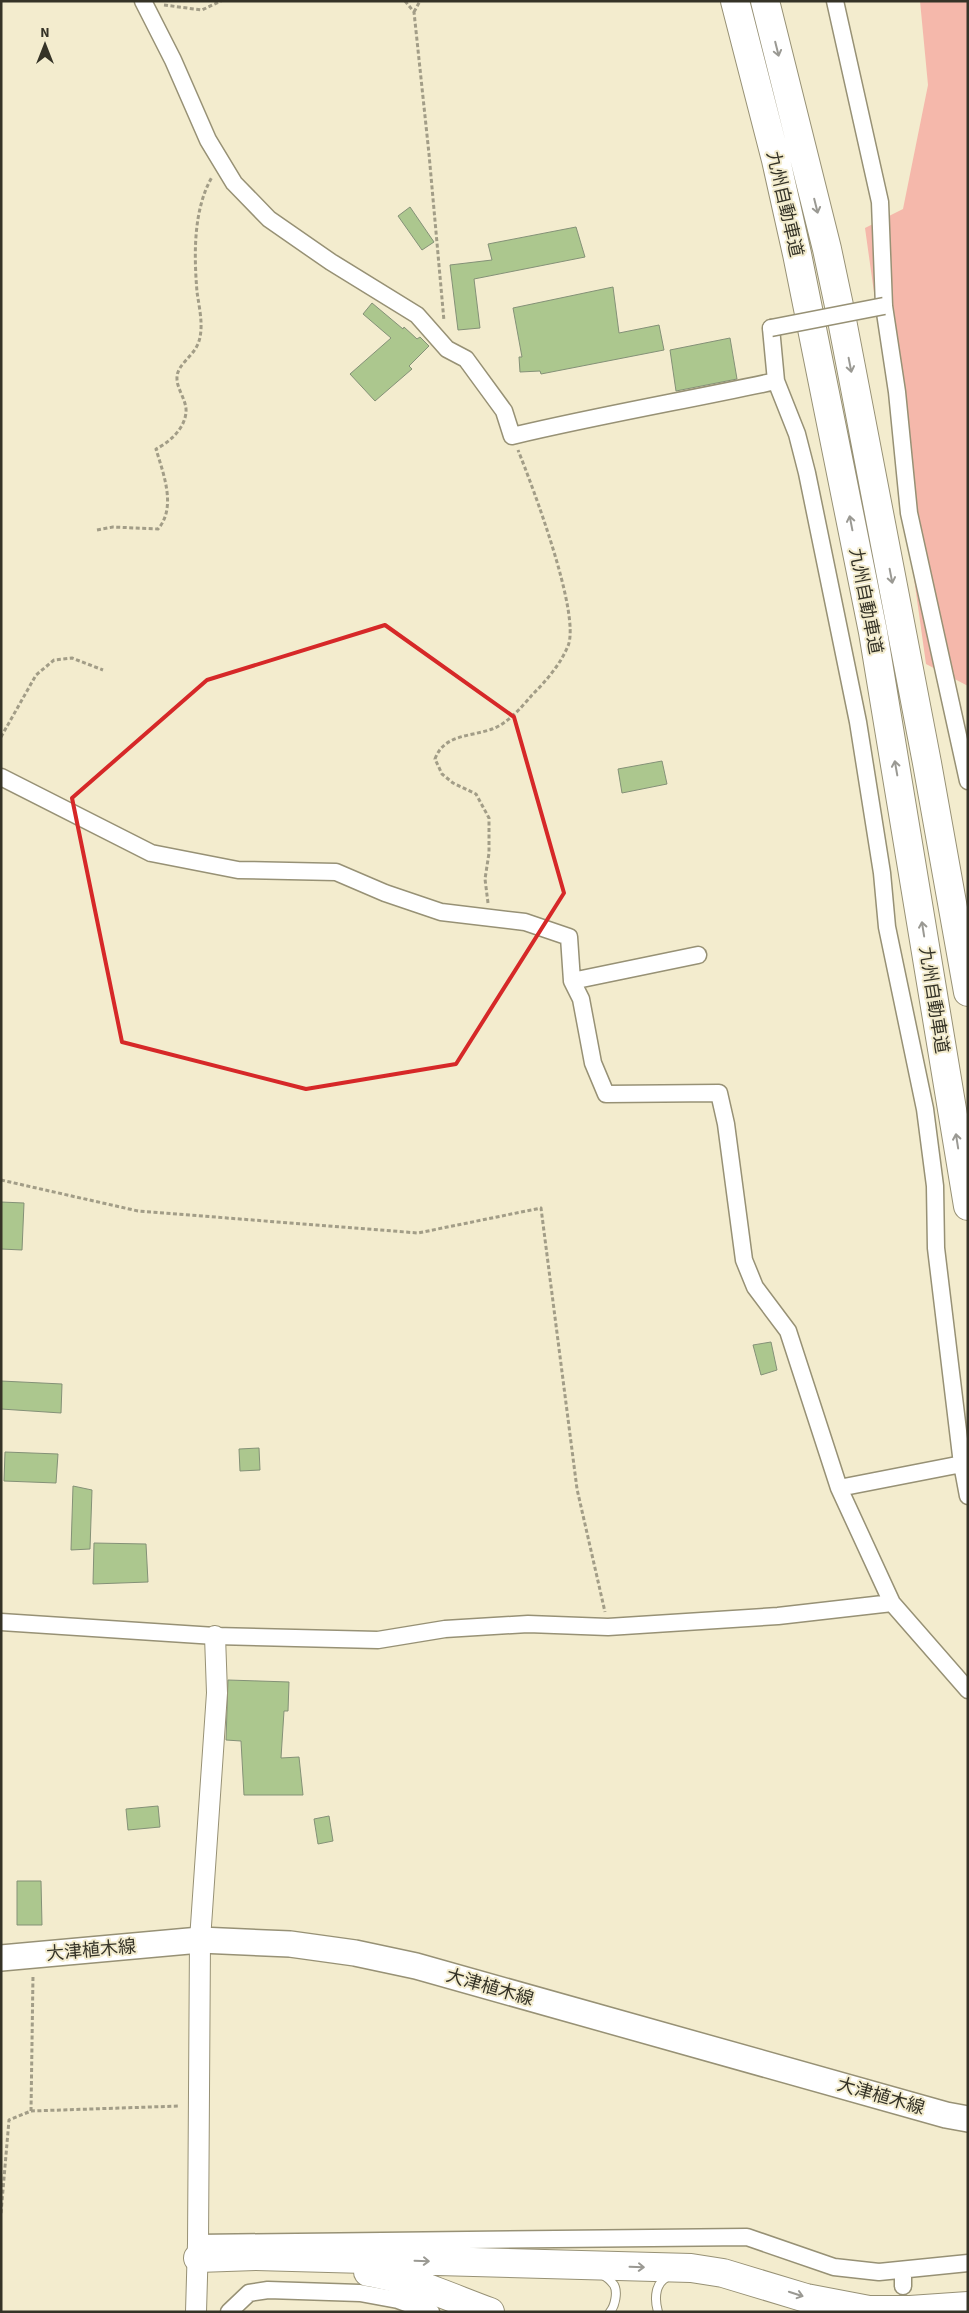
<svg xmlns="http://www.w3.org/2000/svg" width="969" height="2313" viewBox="0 0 969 2313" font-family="'Source Sans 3','Noto Sans JP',sans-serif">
<rect width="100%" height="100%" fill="#f3ecce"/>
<!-- green -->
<path fill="#f5b8ab" d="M920,1h48v685l-42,-22 -61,-436 38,-19 25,-124z"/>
<!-- building -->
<path fill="#acc78e" stroke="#849177" d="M410,207l24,35 -12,8 -24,-34z
M576,227l9,30 -111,22 6,49 -22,2 -8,-65 42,-5 -4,-16z
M613,287l6,46 40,-8 5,25 -123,24 -1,-3 -20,1 -1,-15h3l-9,-49z
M372,303l31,26 1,-2 13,12 3,-2 9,9 -20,20 3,3 -37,32 -25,-27 41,-36 -28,-24z
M730,338l7,41 -61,12 -6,-41z
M662,761l5,23 -45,9 -4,-24z
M1,1202l23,1 -2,47 -21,-1z
M771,1342l6,28 -16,5 -8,-30z
M1,1381l61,3 -1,29 -60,-4z
M259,1448l1,22 -20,1 -1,-22z
M5,1452l53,2 -2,29 -52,-2z
M73,1486l19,4 -2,59 -19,1z
M94,1543l52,1 2,38 -55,2z
M228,1680l61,2 -1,29h-4l-3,47 18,-1 4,38h-59l-3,-54 -15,-1z
M158,1806l2,21 -32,3 -2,-21z
M329,1816l4,25 -15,3 -4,-25z
M17,1881h24l1,44h-25z"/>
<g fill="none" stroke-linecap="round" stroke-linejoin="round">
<!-- service casing -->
<g stroke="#979175" stroke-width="10">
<path id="service" d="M601,2274c4,2 10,7 13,11 4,7 1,21 -4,27
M658,2312c-4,-14 -3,-31 12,-36"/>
</g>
<!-- minor casing -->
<g stroke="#979175" stroke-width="19">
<path id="minor" d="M143,1l30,59 35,80 26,43 35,36 62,43 86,53 30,34 19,10 38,52 8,25c88,-21 176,-36 264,-55
M835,1l45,201 4,104 13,86 12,121 59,268
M771,328l5,53 21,53 10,39 51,249 24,151 5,54 38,182 10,77 1,62 26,216 6,32
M1,777l150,76 87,17 98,2 49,21 56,19 84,10 44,15 3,44 9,18 12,64 13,31 113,-1 7,31 18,136 11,27 33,44 51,157 53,115 76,87
M572,981l126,-26
M839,1488l123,-24
M1,1622l214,14 163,4 67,-11 83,-5 80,3 170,-11 114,-13
M198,2243l549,-6 87,30 45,5 89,-9
M903,2270v16
M229,2312l20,-19 19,-3 92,3 38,7 33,12"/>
</g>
<!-- tertiary casing -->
<g stroke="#979175" stroke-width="22">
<path id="tertiary" d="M196,2312l2,-69 2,-303 17,-247 -2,-57"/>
</g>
<!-- primary casing -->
<g stroke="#979175" stroke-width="28">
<path id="primary" d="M1,1958l199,-18 90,4 65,9 61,13 530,149 22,4"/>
</g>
<!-- motorway casing -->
<g stroke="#979175" stroke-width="30">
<path id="motorway" d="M735,1l41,159 21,94 76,378 95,574
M765,1l62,248 14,66 86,448 41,229
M198,2258l58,-2 435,12 32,5 83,25 63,12h41l58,-4
M368,2272c43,7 81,25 122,40"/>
</g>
<!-- path -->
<path stroke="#a29d87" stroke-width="3" stroke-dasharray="4 2.5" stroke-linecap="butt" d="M405,1l9,11 15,142 15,167
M164,5l38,5 19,-9
M414,12l6,-11
M97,530l16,-3 45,2c19,-22 5,-56 -2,-80 14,-7 29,-21 30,-37 1,-11 -9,-23 -9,-33 -1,-16 20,-23 23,-42 3,-14 -1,-31 -3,-45 -3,-37 -4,-82 15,-115
M1,737l35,-62 18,-15 18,-2 31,12
M488,903l-3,-24 4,-26v-35l-13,-24 -23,-11 -11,-9 -7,-15c9,-25 35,-22 57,-30 15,-5 30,-22 40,-34 14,-14 28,-30 36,-49 13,-32 -36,-161 -50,-196
M1,1180l137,31 280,22 123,-25 36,281 28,123
M31,2111l2,-136
M1,2213l8,-93 22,-9 149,-5"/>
<!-- service -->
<use href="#service" stroke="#fff" stroke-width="8"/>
<!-- minor -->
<use href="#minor" stroke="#fff" stroke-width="16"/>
<!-- tertiary -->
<use href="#tertiary" stroke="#fff" stroke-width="20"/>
<!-- primary -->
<use href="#primary" stroke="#fff" stroke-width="25"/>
<!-- motorway -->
<use href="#motorway" stroke="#fff" stroke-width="28"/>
<!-- minor-bridge casing -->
<g stroke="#979175" stroke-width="19" stroke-linecap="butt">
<path id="minor-bridge" d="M771,328l113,-22"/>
</g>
<!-- minor-bridge -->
<use href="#minor-bridge" stroke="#fff" stroke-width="16"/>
</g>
<!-- one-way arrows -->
<defs><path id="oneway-shaft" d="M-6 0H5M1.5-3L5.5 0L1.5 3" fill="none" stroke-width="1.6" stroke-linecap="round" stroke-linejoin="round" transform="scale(1.25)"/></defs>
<g stroke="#9a9993">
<use href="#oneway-shaft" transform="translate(777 49) rotate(76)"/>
<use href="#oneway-shaft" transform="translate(816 206) rotate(76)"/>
<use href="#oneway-shaft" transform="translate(850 365) rotate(79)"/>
<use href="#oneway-shaft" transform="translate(851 523) rotate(-101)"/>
<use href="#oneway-shaft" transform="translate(891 576) rotate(79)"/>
<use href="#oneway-shaft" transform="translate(896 768) rotate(-100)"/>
<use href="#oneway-shaft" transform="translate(923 929) rotate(-99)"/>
<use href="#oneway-shaft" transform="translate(957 1141) rotate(-99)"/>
<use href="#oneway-shaft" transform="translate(422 2261) rotate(2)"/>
<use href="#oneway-shaft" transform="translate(637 2267) rotate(2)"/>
<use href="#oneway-shaft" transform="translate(796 2294) rotate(18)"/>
</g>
<!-- marked area -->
<path fill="none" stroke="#d62828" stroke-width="4" stroke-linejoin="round" d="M385,625l129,92 50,176 -108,171 -150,25 -184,-47 -50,-244 135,-118z"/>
<g text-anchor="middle" stroke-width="4" stroke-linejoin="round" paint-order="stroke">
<!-- street labels -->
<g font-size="18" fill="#353327" stroke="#f3ecce">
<text transform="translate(785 204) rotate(77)" y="6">九州自動車道</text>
<text transform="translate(866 601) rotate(79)" y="6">九州自動車道</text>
<text transform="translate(934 1000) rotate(81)" y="6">九州自動車道</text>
<text transform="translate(91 1950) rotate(-5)" y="6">大津植木線</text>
<text transform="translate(490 1987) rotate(16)" y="6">大津植木線</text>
<text transform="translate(881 2096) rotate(16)" y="6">大津植木線</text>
</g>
</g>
<!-- border -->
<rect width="969" height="2313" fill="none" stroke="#353327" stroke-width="5"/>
<!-- north arrow -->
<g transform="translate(45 45)" stroke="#f3ecce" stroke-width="4" paint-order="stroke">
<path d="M0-4L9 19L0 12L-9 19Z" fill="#353327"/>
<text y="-8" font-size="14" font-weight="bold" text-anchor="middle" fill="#353327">N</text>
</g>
</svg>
